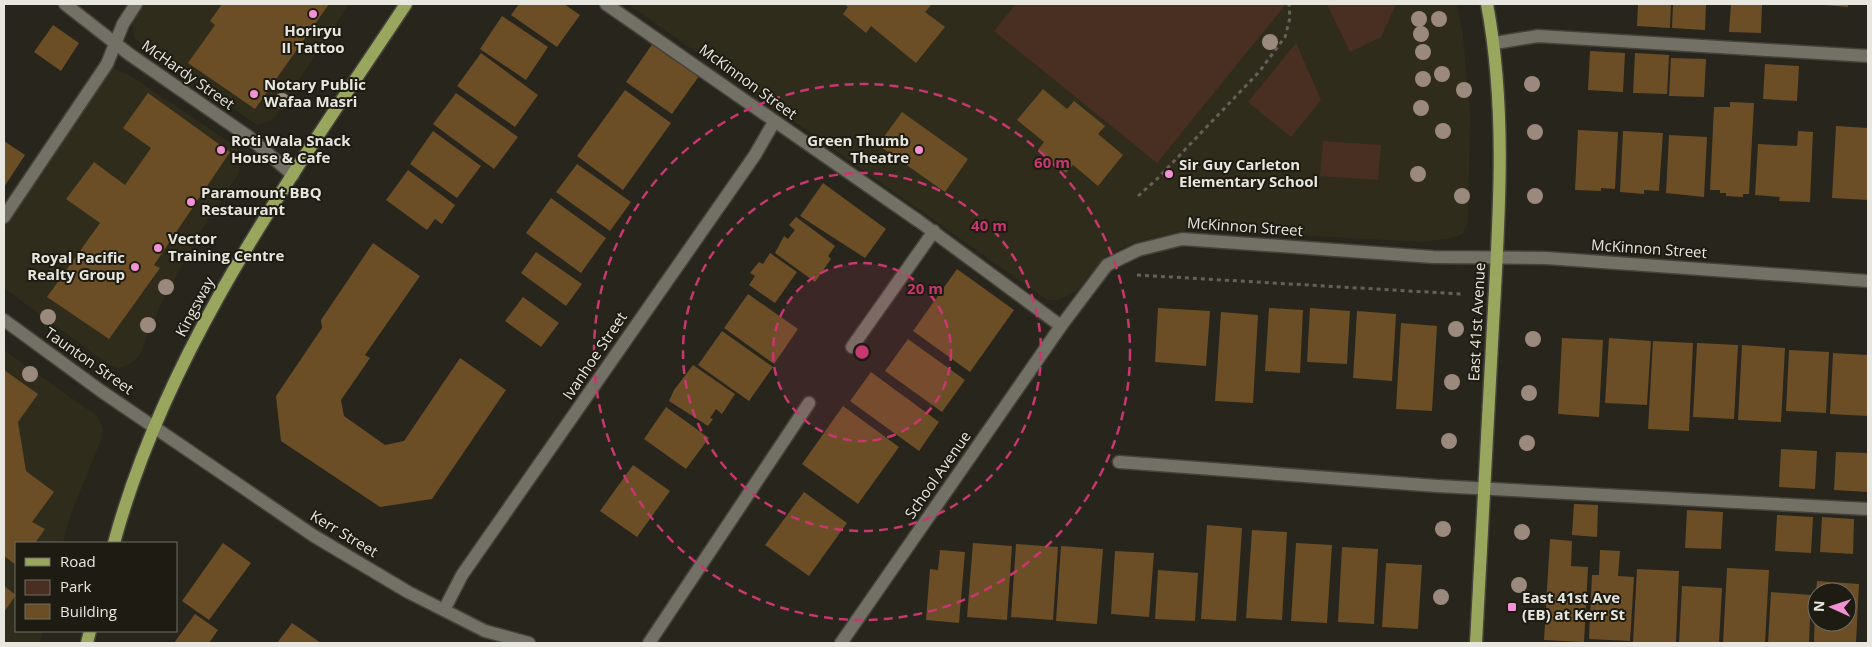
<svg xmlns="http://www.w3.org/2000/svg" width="1872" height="647" viewBox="0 0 1872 647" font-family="'Open Sans',sans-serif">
<rect width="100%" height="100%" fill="#28251c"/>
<!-- built -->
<path fill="#302c1c" d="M136,4h213l-76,116 -16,5 -123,-87 -1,-13 -7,-7z
M628,4h829l6,32 7,78 -2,108 -6,12 -6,3 -34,5 -232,-13 -57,14 -27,13 -30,35 -17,9h-12z
M107,64l13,8 8,2 107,72 6,11 -2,16 -40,61 -38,70 -22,52 -9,8 -12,4 -10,-4 -104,-76v-71z
M4,350l93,66 6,13 -2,11 -31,76 -7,27h-47v88h27l-3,12h-36z"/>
<!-- green -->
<path fill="#482f21" d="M1016,4h270l-129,159 -163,-132z
M1327,4h69l-15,33 -31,15z
M1296,43l25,57 -30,37 -43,-35z
M1323,141l58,4 -3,35 -58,-4z"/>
<!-- building -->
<path fill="#6b4e26" d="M222,4h107l-74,105 -67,-46 27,-38 -5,-4z
M519,4h45l16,11 -23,32 -46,-32z
M844,4h88l-7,8 20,15 -29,36 -45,-37 -5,7 -23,-19 5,-7z
M1638,4h33l-1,24 -33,-2z
M1673,4h33l-1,26 -33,-2z
M1731,4h31l-1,29 -32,-1z
M1812,4h36v3z
M502,16l46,31 -22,33 -46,-31z
M53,25l26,18 -18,28 -27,-19z
M653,43l46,33 -27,38 -46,-32z
M1590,51l35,2 -2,39 -35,-2z
M481,53l57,42 -23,32 -58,-41z
M1635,53l34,2 -2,39 -34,-1z
M1671,58l35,1 -2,38 -35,-1z
M1765,64l34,2 -2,35 -34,-2z
M1043,89l24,20 7,-8 31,25 -7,8 25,21 -25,31 -25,-21 -7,8 -28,-23 6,-8 -27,-22z
M625,90l46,33 -48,67 -46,-34z
M148,93l82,59 -76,113 6,3 -51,71 -62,-42 53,-74 -34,-24 28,-37 31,23 26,-37 -28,-20z
M456,93l62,44 -24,32 -61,-45z
M1730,102l24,1 -5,91h-6v3l-17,-1v-3h-6v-3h-10l4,-83h16z
M902,112l66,47 -23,33 -67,-47z
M1836,126l32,2v72l-36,-2z
M1578,130l40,2 -3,57 -14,-1v3l-26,-1z
M433,131l48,35 -24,32 -47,-34z
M1623,131l40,2 -4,58 -15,-1v4l-24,-2z
M1798,131l15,1 -3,70 -31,-1 1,-4 -25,-2 3,-51 39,2z
M1669,135l38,2 -3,60 -38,-4z
M4,141l21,14 -21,32z
M577,164l54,38 -21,29 -54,-39z
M408,170l47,35 -13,19 -7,-5 -8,11 -41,-30z
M823,183l63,46 -21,29 -65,-42z
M551,198l55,40 -25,35 -55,-40z
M796,217l39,29 -7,10 3,3 -16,23 -40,-29 9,-17 4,3 7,-9 -6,-5z
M373,243l47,33 -55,79 5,3 -29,42 3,16 41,29 19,-4 56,-83 46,32 -74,109 -52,8 -99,-66 -5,-45 46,-68 -1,-8z
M536,252l46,32 -16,22 -45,-33z
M770,253l27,19 -22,31 -26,-18 6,-9 -5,-3 9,-11 4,2z
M957,269l57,41 -44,62 -57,-41z
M748,294l50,35 -24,35 -50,-36z
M523,297l36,26 -18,24 -36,-26z
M1158,308l52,3 -4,55 -51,-4z
M1269,308l34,2 -3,63 -35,-2z
M1310,308l40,3 -3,53 -40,-2z
M1357,311l39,3 -4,67 -39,-3z
M1221,312l37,3 -5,88 -38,-2z
M1401,323l36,3 -5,85 -36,-2z
M722,331l51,36 -24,34 -51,-36z
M1562,338l41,2 -4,77 -41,-3z
M1609,338l42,3 -4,64 -42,-2z
M908,339l57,41 -23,32 -57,-41z
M1653,341l40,2 -4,88 -41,-2z
M1697,343l41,2 -4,74 -41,-2z
M1742,345l43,3 -4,74 -43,-2z
M1789,350l40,2 -3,61 -40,-2z
M1833,353l35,2v61l-38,-2z
M693,365l42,29 -13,20 -6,-5 -6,9 3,1 -5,7 -39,-25 5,-11z
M4,370l34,24 -20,28 8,49 28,21 -22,30 13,7 -10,14h-19v22l-12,-9z
M871,372l68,50 -20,29 -69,-50z
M843,406l56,41 -41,57 -56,-40z
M666,407l43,31 -23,31 -42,-30z
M1781,449l36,2 -2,38 -36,-2z
M1836,452l32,1v39l-34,-2z
M633,465l37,26 -33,46 -37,-26z
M804,492l43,31 -38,53 -44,-31z
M1574,504l24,1 -1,32 -25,-2z
M1687,510l36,2 -2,37 -36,-1z
M1777,515l36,2 -2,36 -36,-2z
M1822,517l32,2 -1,35 -33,-2z
M1207,525l35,3 -6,93 -35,-2z
M1252,530l35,2 -5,88 -36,-2z
M1550,539l22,2 -1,25 17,1 -4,75 -40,-2z
M223,543l28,20 -42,57 -27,-19z
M973,543l39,3 -5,74 -40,-3z
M1296,543l36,2 -5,78 -36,-2z
M1016,544l42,3 -5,73 -42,-3z
M1061,546l42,3 -6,75 -41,-3z
M1342,547l36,2 -4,75 -36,-2z
M940,550l25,2 -6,71 -33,-3 4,-51 8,1z
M1600,550l20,1 -2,25 16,1 -4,64 -41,-2 3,-64h7z
M1115,551l39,2 -5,64 -38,-3z
M1386,563l36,2 -4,64 -36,-2z
M1727,568l42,2 -4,73h-42z
M1637,569l42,2 -3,72 -43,-1z
M1158,570l40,3 -3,48 -40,-2z
M1817,581l42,3 -3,59h-42l1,-36 2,15h30v-30h-31z
M4,586l12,9 -12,17z
M1682,586l40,2 -3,55h-40z
M1771,592l40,3 -2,48h-41z
M195,614l23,16 -9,13h-35z
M292,623l29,20h-44z"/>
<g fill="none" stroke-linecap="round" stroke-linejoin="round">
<!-- minor casing -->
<g stroke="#44423a" stroke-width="15">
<path id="minor" d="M65,4l64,50 120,83 44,38
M606,4l314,218 141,104
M1495,43l43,-7 330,20
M4,217l103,-153 16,-40 13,-20
M4,320l97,71 213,145 94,56 77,39 44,12
M852,347l82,-116
M1119,462l318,24 431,23
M444,610l18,-35 293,-420 19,-33
M649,643l160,-240
M841,643l220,-317 46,-61 31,-15 44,-11 251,18 113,1 322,23"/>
</g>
<!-- major casing -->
<g stroke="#44423a" stroke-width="15">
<path id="major" d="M114,543c54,-199 180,-370 292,-539
M87,643l3,-12
M1476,643c6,-106 11,-212 17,-318 6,-107 14,-215 -6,-321"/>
</g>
<!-- path -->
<path stroke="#646159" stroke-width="3" stroke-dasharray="4 4" stroke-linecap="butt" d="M1138,196l19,-17 102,-107 26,-35 5,-19 -1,-14
M1137,275l324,19"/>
<!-- minor -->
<use href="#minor" stroke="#737165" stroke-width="12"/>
<!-- major -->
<use href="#major" stroke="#98a65e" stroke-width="12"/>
</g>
<!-- trees -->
<g fill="#9a897c">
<circle cx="1419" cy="19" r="8"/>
<circle cx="1439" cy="19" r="8"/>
<circle cx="1421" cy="34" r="8"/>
<circle cx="1270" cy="42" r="8"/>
<circle cx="1423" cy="52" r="8"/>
<circle cx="1442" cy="74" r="8"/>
<circle cx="1423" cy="79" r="8"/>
<circle cx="1532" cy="84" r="8"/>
<circle cx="1464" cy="90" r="8"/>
<circle cx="282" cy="101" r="8"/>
<circle cx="1421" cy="108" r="8"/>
<circle cx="1443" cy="131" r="8"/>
<circle cx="1535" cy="132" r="8"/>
<circle cx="1418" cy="174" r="8"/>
<circle cx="1462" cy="196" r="8"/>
<circle cx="1535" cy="196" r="8"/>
<circle cx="166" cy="287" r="8"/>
<circle cx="48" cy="317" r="8"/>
<circle cx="148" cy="325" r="8"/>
<circle cx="1456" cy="329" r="8"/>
<circle cx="1533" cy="339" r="8"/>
<circle cx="30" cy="374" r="8"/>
<circle cx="1452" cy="382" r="8"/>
<circle cx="1529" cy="393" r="8"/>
<circle cx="1449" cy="441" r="8"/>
<circle cx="1527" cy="443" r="8"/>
<circle cx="1443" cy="529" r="8"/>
<circle cx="1522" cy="532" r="8"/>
<circle cx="1519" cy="585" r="8"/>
<circle cx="1441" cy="597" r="8"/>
</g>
<!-- distance rings -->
<circle cx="862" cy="352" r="89" fill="#c8376f" fill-opacity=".12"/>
<g fill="none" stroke="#c8376f" stroke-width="2.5" stroke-dasharray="9 6">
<circle cx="862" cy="352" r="89"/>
<circle cx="862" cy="352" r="179"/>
<circle cx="862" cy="352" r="268"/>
</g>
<!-- markers -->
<g fill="#f391d5" stroke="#1e1c12" stroke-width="2">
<circle cx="313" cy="14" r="5"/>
<circle cx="254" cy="94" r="5"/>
<circle cx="221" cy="150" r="5"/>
<circle cx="919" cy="150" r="5"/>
<circle cx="1169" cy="174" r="5"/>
<circle cx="191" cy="202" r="5"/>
<circle cx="158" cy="248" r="5"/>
<circle cx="135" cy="267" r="5"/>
<rect x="1507" y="602" width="10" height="10" rx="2.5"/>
</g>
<g text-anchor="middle" stroke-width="4" stroke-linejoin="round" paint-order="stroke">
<!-- poi labels -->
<g font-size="15" font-weight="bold" fill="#e7e6df" stroke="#1e1c12" text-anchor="start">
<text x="313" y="36" text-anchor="middle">Horiryu<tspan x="313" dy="17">II Tattoo</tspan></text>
<text x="264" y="90">Notary Public<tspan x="264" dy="17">Wafaa Masri</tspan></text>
<text x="231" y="146">Roti Wala Snack<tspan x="231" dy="17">House &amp; Cafe</tspan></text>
<text x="909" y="146" text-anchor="end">Green Thumb<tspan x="909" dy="17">Theatre</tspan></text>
<text x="1179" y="170">Sir Guy Carleton<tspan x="1179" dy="17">Elementary School</tspan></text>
<text x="201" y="198">Paramount BBQ<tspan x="201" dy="17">Restaurant</tspan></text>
<text x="168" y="244">Vector<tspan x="168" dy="17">Training Centre</tspan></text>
<text x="125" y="263" text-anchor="end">Royal Pacific<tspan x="125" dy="17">Realty Group</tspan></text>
<text x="1522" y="603">East 41st Ave<tspan x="1522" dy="17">(EB) at Kerr St</tspan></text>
</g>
<!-- street labels -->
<g font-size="15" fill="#e7e6df" stroke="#1e1c12">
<text transform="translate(188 75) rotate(35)" y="5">McHardy Street</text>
<text transform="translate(748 82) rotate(36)" y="5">McKinnon Street</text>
<text transform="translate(1245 227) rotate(4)" y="5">McKinnon Street</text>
<text transform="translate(1649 249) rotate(4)" y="5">McKinnon Street</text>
<text transform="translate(195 307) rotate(-62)" y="5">Kingsway</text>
<text transform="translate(1477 322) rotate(-87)" y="5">East 41st Avenue</text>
<text transform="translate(595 356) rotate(-56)" y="5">Ivanhoe Street</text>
<text transform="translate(89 361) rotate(35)" y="5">Taunton Street</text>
<text transform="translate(938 475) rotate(-55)" y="5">School Avenue</text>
<text transform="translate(344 534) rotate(31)" y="5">Kerr Street</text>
</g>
</g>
<circle cx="862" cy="352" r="8" fill="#c8376f" stroke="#1e1c12" stroke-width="2.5"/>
<g font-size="15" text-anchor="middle" font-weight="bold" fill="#c8376f" stroke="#1e1c12" stroke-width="4" stroke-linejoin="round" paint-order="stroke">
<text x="1052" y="168">60 m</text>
<text x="989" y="231">40 m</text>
<text x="925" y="294">20 m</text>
</g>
<!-- border -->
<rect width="1872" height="647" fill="none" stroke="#e7e6df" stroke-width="10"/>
<!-- legend -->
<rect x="15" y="542" width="162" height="90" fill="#1e1c12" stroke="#6e6d64"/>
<rect x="25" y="558" width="25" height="8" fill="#98a65e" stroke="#6e6d64"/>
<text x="60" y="567" font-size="15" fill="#e7e6df">Road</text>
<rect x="25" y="580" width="25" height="15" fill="#482f21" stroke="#6e6d64"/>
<text x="60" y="592" font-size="15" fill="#e7e6df">Park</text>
<rect x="25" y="604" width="25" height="15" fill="#6b4e26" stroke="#6e6d64"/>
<text x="60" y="617" font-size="15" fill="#e7e6df">Building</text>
<!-- north arrow -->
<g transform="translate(1832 607) rotate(273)"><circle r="24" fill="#1e1c12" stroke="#6e6d64"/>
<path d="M0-4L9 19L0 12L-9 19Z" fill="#f391d5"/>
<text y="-8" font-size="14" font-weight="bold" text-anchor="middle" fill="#e7e6df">N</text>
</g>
</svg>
